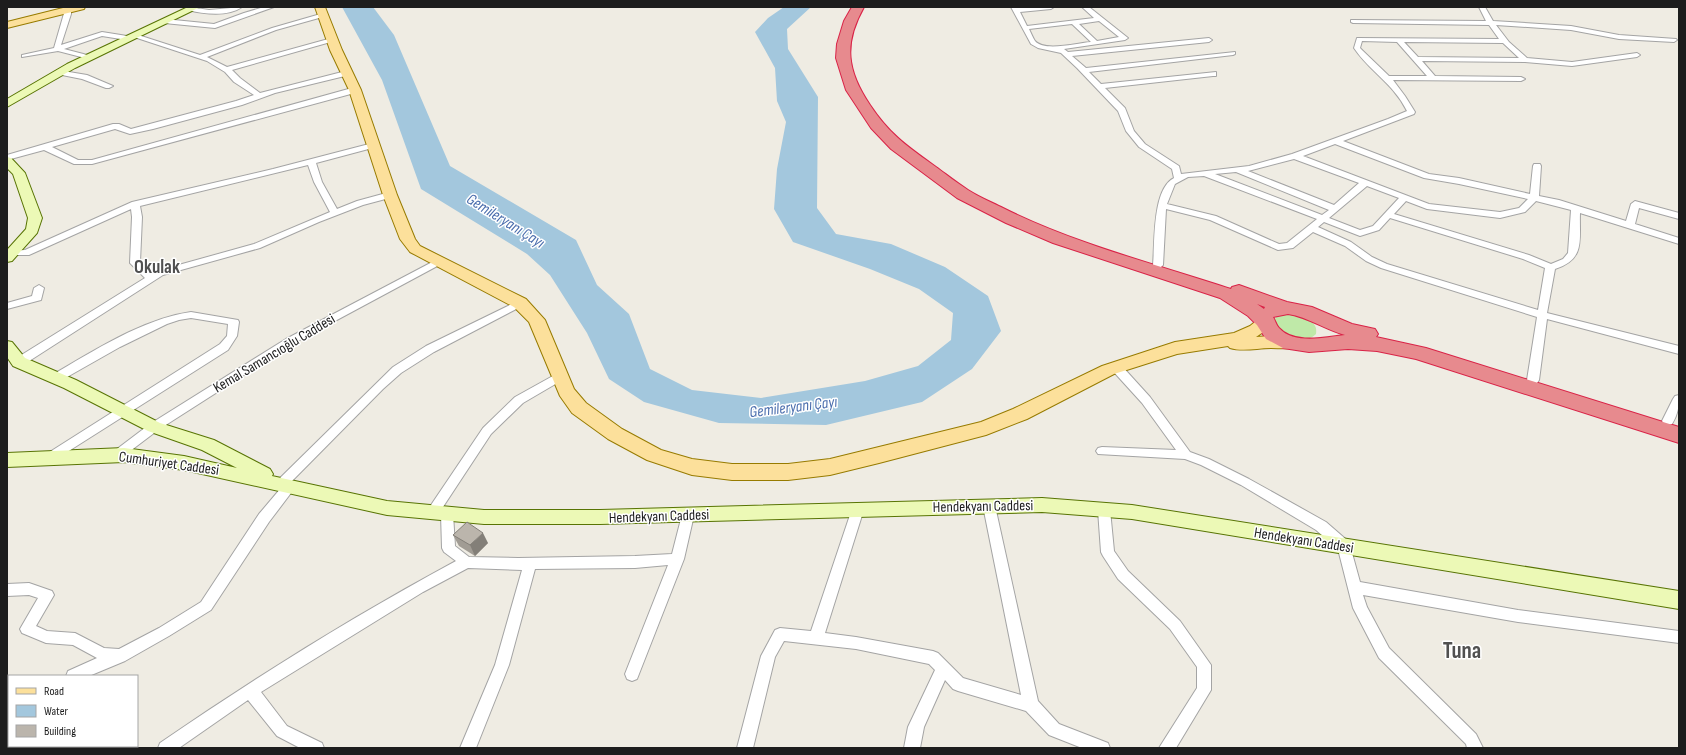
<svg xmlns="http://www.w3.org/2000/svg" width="1686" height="755" viewBox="0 0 1686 755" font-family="'Sofia Sans Condensed',sans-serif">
<rect width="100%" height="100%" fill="#efece3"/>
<!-- grass -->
<path fill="#bfe9a8" d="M1292,313c10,4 27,7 24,21 -12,12 -28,1 -39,-6l-3,-8c4,-7 11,-6 18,-7z"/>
<!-- water -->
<path fill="#a3c7dd" d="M342,7h31l21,28 56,131 126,74 21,45 32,29 21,55 42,21 69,8 104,-17 53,-15 33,-26 2,-27 -34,-24 -49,-20 -77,-27 -19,-33 3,-40 9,-47 -9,-21 -2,-33 -20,-36 13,-14 16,-11h27l-24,22 1,20 30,48 -1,111 19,26 55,10 54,23 43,29 13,35 -29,38 -50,33 -96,23 -107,-2 -75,-21 -35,-23 -22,-46 -37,-58 -23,-21 -106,-65 -39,-109z"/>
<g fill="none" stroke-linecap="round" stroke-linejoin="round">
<!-- street casing -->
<g stroke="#a4a4a4" stroke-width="2">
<path id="street" d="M190,7l19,3 33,-3c-14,10 -38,7 -54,3v-2z
M264,7h10l-59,21 -51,-5 -3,-2 3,-2 50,5 30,-11z
M1011,7h43l-3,2 -31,3 7,14 67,-8 -12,-11h7l39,31 -3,2 -61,9 4,3 141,-14 3,2 -3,2 -137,14 14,12 149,-16v2l-2,1 -144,17 12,12 115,-12v4h-3l-108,12 20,20 9,23 11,13 34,22 2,8 68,-8 43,-12 96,-35 19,-8c-14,-28 -37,-39 -53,-63l3,-10 142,1 -10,-14 -136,-2 -2,-1v-2l135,1 -7,-14h6l8,14 78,5 48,9 57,4 1,1 -3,2 -55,-3 -48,-9 -75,-5 13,17 18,16 45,4 65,-9 3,2 -3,2 -65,9 -47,-4 -103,-1 13,15 86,1 4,2 -4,2 -128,-1 12,16 10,16 -1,2 -71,27 86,33 30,4 71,16 3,-28 1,-2h6l1,2 -2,30 20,4 67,21 5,-17 4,-3 44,12v6l-40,-11 -4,16 44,14v6l-99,-31c-1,27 6,46 -25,56l-8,44 132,33v8l-132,-35 -8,61 -2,3h-8l-2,-3 10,-63 -156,-49 -15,-7 -21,-15 -32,-14 -20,16 -15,2 -68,-30 -44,-11 -3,56 -2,2h-6l-2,-2c2,-22 -1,-76 21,-87l-2,-9 -33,-22 -13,-16 -8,-20 -41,-43 -16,-15 -23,-5 -7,-4zM1099,21l20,16 -22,4 -18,-17zM1072,24l19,18c-14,1 -47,10 -56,-1 -2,-3 -4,-8 -6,-12zM1362,41l35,1 30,34h-38l-26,-25 -3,-3zM1404,42l99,1 16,15 -101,-1zM1335,144l89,34 35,6 69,15 -9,9 -19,4 -71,-8 -126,-48zM1294,159l65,24 -25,22 -86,-34zM1236,172l93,38 -7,5 -107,-41zM1204,176l113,43 -30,24 -8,1 -63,-28 -49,-12 8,-20 13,-7zM1367,186l32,12 -26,28 -13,4 -31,-12zM1406,201l21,8 73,9 25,-6 11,-11 35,9 -3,43 -5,6 -12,5 -22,-9 -135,-41zM1390,218l133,41 22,9 -7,42 -151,-46 -15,-7 -21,-15 -33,-15 6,-5 36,14 19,-6z
M68,8l3,2v4l-10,31 41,-13 25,4 3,2 -3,2 -25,-4 -38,13 27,7v2l-2,1 -31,-8 -36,6v-2l32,-7 11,-38z
M324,13l3,2 -1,1 -50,14 -69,27 20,10 105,-29 3,2 -1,1 -102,29 8,8 20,15 86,-22h3v4l-74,18 -33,12 -89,24 -23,5 -15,-5 -63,18 26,13h14l260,-72h6v4l-266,72h-18l-30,-14 -37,10v-5l106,-31h6l12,5 105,-28 18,-6 -20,-13 -9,-10 -18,-11 -76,-25v-2h4l65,21 72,-27z
M57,70l30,5 26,11 -4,2h-3l-24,-9 -25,-5z
M373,143h3v4l-60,16 6,19 15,27 20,-8 33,-9 3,1 1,2 -1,2 -30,8 -44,17 -59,26 -97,27 -140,90h-8l-1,-3 1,-3 130,-81 -15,-15 2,-46 -1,-8 -102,46h-21v-4l17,-1 107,-48 141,-33zM308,165l6,17 16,30 -76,32 -97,27 -5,3 -12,-12 2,-45 -2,-11z
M438,259l5,3 -2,2 -147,79 -136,87 -37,28 -4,2 -4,-2 -2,-3 2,-3 37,-28 136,-85z
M39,285l5,3 -3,12 -34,9v-6l25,-7 2,-8z
M520,300l5,3 -1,2 -90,47 -33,21 -18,16 -92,93 3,1 2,3 -2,3 -25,33 -58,88 -42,26 -44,25 -36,15h-23l2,-5 29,-13 -24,-13 -27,-2 -24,-10 -2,-4 18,-31 -9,-3 -22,1v-12l22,-1 23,8 2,4 -18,31 11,5 28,2 29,15 15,1 40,-21 42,-26 58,-88 22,-26 -3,-2 -2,-3 2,-3 115,-113 33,-21z
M191,312l47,8 1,2 -2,14 -9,14 -175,111 -4,2 -4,-2 -2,-3 2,-3 175,-111 7,-8 1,-12 -37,-6 -12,2 -12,4 -47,23 -60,34h-8l-2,-3 2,-3c42,-24 90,-56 139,-63z
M1116,363l4,1 30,33 40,55 19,7 40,20 77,43 23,20 11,40 158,28 161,21v12l-161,-21 -155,-27 4,12 22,41 87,86 7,14h-16l-1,-4 -87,-86 -26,-50 -15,-59 -22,-19 -75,-45 -40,-20 -16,-6 -87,-5 -2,-3 2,-3 4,-1 74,3 -34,-47 -30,-33 -1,-3 1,-3z
M560,372l4,1 1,3 -1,3 -41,24 -32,31 -54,82 -4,1 -4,-1 -2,-4 2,-4 54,-80 32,-31z
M1679,395c0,12 -1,19 -7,29l-4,1 -4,-1 -2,-3 11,-22 2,-3z
M989,501l4,1 2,4 43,195 21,23 49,19 2,5h-28l-33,-13 -23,-24 -68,-20 -5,-2 -8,-9 -21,47 -4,21h-16l4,-21 27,-57 -6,-6 -73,-15 -72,-8 -9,16 -22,91h-16l24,-92 14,-26 5,-2 31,3 41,-122 2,-4 4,-1 4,1 2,4 -39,124 31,4 77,14 5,2 25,25 58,17 -38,-189 2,-4z
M1104,505l4,1 2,4 4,41 14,20 52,50 31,44v25l-35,58h-17l38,-60v-21l-27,-38 -52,-50 -15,-23 -2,-4 -3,-42 2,-4z
M447,509l4,1 2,4 2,32 14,11 49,1 117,-2 37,-2 10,-39 2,-4 4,-1 4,1 2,4 -10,44 -47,120 -5,2 -5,-2 -2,-5 43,-109 -33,3 -100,1 -26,96 -33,83h-16l35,-83 27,-95 -54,-2 -45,24 -162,100 26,34 35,17 2,5h-24l-23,-12 -29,-36 -69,48h-21l2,-5c96,-66 194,-127 296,-182l-12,-9 -2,-4 -1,-34 2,-4z
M7,685h2v14h-2z"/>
</g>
<!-- secondary casing -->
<g stroke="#587404" stroke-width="2">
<path id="secondary" d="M188,7h12l-125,61 -68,39v-8l60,-35z
M7,157l4,1 14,15 17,45 -5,15 -25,28 -5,1v-12l19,-21 2,-11 -15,-44 -6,-6z
M7,341l5,1 13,16 51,22 84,43 54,17 56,29 3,5 -1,2 115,25 97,9h116l442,-12 90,7 547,86v18l-547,-90 -90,-7 -442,12h-116l-97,-9 -203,-45 -60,-8 -117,5v-14l117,-5 60,8 53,12 -35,-18 -54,-19 -84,-43 -51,-22 -6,-9z"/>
</g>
<!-- primary casing -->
<g stroke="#977b00" stroke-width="2">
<path id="primary" d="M67,7h18l-1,2 -77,19v-6z
M315,7h10l17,43 19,40 36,105 18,44 5,7 106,53 19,21 29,69 12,14 36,26 39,21 31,9 40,5h56l42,-5 151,-37 32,-13 89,-43 73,-24 59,-9 16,-7 10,-8 6,-1 6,1 2,4 -2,4 -16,11 15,-1 25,3 3,4 -3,4c-8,2 -16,1 -25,1 -14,0 -28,4 -41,0l-2,-2 -51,8 -63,20 -87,45 -41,16 -107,28 -49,12 -42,5h-56l-40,-5 -45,-15 -39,-21 -36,-26 -12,-17 -31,-74 -15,-15 -104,-55 -10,-13 -17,-44 -34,-105 -19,-40z"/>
</g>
<!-- highway casing -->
<g stroke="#d92347" stroke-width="2">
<path id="highway" d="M852,7h12c-21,37 -17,64 6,98 20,30 38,42 66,62 11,8 21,16 32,23 11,7 23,12 35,18 72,36 152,56 228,81l1,-2 7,-2 48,17 25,5 40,17 23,5 3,5 -2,3 50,11 253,79v16l-263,-84 -39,-8 -29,-2 -39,3 -26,-4 -17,-9 -9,-14 -9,-9 -28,-18 -167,-55 -47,-20 -49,-25 -66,-49 -20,-21 -25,-38 -10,-32 1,-14 7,-23zM1257,304l8,3 -1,2zM1288,314c20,3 38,16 57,21 -19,2 -51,10 -66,-7 -3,-3 -4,-8 -6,-11z"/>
</g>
<!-- street -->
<use href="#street" fill="#fff" fill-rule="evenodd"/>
<!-- secondary -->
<use href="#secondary" fill="#ecf9b6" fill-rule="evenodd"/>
<!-- primary -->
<use href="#primary" fill="#fce09b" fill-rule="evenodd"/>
<!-- highway -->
<use href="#highway" fill="#e78a8e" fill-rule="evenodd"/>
</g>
<!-- wall -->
<path fill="#a19c94" d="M453,535l35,8 -13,13 -16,-10z"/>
<!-- shaded-wall -->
<path fill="#837f78" d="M483,533l5,10 -13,13 -5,-11z"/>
<!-- building -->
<path fill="#bbb5ac" stroke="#837f78" d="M467,522l16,11 -13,12 -17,-10z"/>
<g text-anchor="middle" stroke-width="3" stroke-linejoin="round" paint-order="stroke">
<!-- street labels -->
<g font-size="15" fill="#1d1d1d" stroke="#fff">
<text transform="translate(274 353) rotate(-31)" y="5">Kemal Samancıoğlu Caddesi</text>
<text transform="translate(169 463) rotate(8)" y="5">Cumhuriyet Caddesi</text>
<text transform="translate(983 506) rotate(-1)" y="5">Hendekyanı Caddesi</text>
<text transform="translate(659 516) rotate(-2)" y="5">Hendekyanı Caddesi</text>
<text transform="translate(1304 540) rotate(9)" y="5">Hendekyanı Caddesi</text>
</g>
<!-- water labels -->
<g font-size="16" font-style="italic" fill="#4a6dad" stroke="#fff">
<text transform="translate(506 220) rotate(32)" y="6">Gemileryanı Çayı</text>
<text transform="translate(793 406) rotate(-7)" y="6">Gemileryanı Çayı</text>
</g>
<!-- district labels -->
<g font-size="19" font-weight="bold" fill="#505050" stroke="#fff">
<text x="157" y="273">Okulak</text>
</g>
<!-- near-district labels -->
<g font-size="23" font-weight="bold" fill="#505050" stroke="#fff">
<text x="1462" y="658">Tuna</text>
</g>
</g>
<!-- border -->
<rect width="1686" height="755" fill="none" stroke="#1d1d1d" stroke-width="16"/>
<!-- legend -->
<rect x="8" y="675" width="130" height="72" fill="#ffffff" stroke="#a5a5a5"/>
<rect x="16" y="688" width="20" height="6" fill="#fce09b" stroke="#a5a5a5"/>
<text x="44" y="695" font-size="12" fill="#1d1d1d">Road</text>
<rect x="16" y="705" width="20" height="12" fill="#a3c7dd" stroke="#a5a5a5"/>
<text x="44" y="715" font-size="12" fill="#1d1d1d">Water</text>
<rect x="16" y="725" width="20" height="12" fill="#bbb5ac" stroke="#a5a5a5"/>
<text x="44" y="735" font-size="12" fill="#1d1d1d">Building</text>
</svg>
